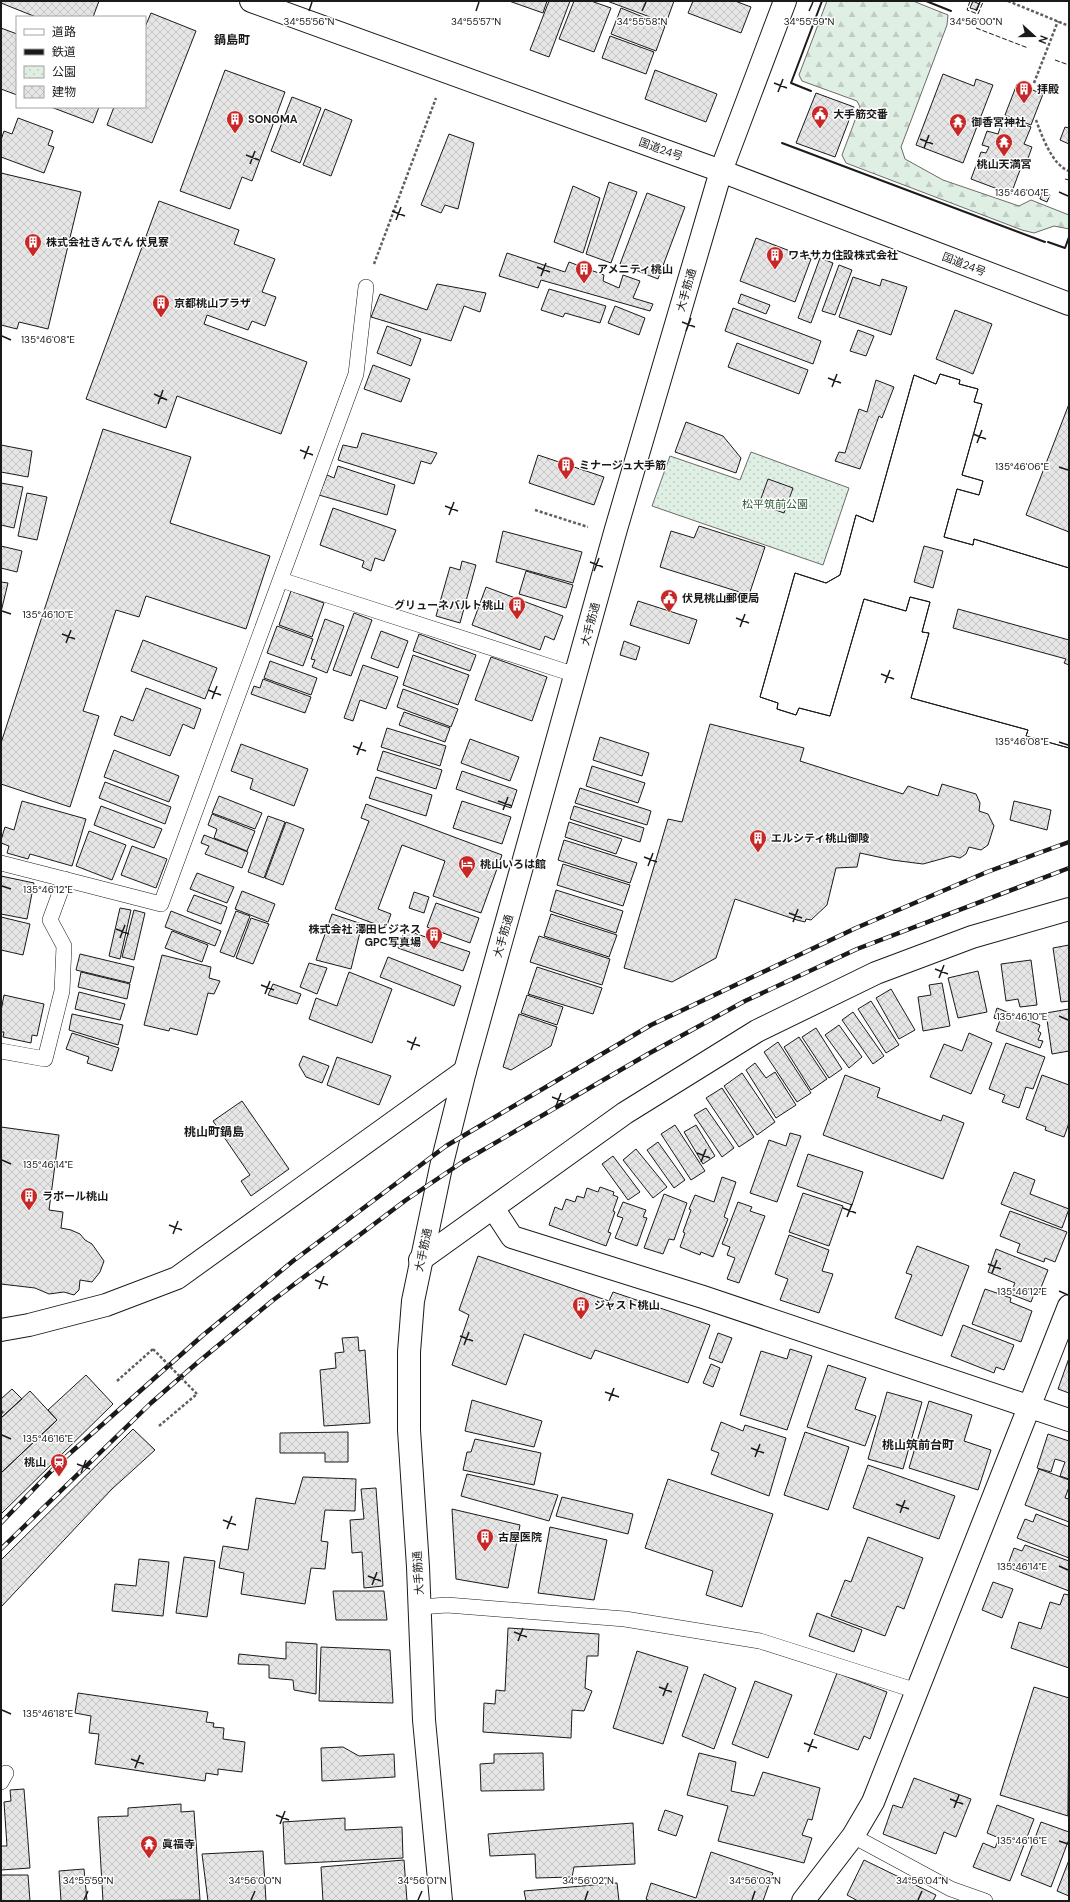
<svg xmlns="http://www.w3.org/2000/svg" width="1070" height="1902" viewBox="0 0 1070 1902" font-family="'DM Sans','Noto Sans JP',sans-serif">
<defs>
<pattern id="forest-firs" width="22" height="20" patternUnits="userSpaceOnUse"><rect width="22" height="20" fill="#e0efe3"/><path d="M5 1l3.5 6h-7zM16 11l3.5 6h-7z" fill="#c0ccc2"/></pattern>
<pattern id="park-dots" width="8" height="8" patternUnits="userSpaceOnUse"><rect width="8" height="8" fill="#e0efe3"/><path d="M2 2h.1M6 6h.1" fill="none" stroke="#c0ccc2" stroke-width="1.8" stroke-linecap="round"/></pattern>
<pattern id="building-cross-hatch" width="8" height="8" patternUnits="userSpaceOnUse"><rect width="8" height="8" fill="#e6e6e6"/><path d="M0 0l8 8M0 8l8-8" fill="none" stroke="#c5c5c5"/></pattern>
</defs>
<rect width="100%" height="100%" fill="#fff"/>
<!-- forest -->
<path fill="url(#forest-firs)" stroke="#6a6a6a" d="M827,1h86l35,14 -1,10 -46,122 4,12 38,21 76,26 12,-6 38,15v14l-15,-3 -20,7 -12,-3 -176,-67 -4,-8 18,-48 -3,-6 -55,-20 -3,-6z"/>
<!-- park -->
<path fill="url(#park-dots)" stroke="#6a6a6a" d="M751,452l98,36 -26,77 -171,-59 18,-50 70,24z"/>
<!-- building -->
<path fill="url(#building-cross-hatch)" stroke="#1a1a1a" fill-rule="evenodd" d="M1,1h98l-6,16h-57l-35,-14z
M509,1h38l-4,12z
M549,1h21l-21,56 -19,-7z
M574,1h17l20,7 -17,44 -35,-13z
M607,1h67l-8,22z
M693,1h42l16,6 -10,26 -53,-20z
M973,1l6,3 -2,6 -7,-2z
M621,8l44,18 -9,25 -45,-17z
M151,13l45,18 -44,112 -45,-18 7,-18h31v-80z
M1,28l16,6v61l-16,-6z
M610,36l44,16 -8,22 -44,-16z
M225,70l60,22 -33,89 -10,-4 -12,32 -50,-18z
M655,70l62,24 -11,28 -61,-23z
M943,74l31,12 2,-7 17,6 -30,78 -47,-18z
M1017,84l26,10 -12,31 -26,-10z
M816,93l38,14 -19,50 -39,-14z
M292,97l29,11 -21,55 -29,-12z
M51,107h48l-6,16z
M325,109l27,11 -21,56 -28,-11z
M1004,117l27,10 -7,17 8,3 -6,17 -8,-3 -3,7 5,2 -9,24 -40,-15 10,-27 5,1 3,-6 -7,-2 5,-14 11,3z
M18,118l35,13 -5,14 6,2 -10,26 -43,-16v-17l3,-9 8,3z
M1065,127l4,1v16l-9,-4z
M449,134l25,9 -16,66 -13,-4 -4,8 -20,-8z
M1,173l80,19 -33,137 -29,-7 -2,7 -16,-4z
M609,182l28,10 -26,71 -25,-9z
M573,186l27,12 -17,55 -29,-11z
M1042,192l8,3 -3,7 -7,-3z
M647,193l38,14 -27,72 -38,-15z
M159,201l80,29 -5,14 41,15 -13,33 14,5 -11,29 -13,-5 -4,9 -41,-15 -3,9 103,38 -26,72 -104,-38 -11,32 -80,-29z
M756,238l55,21 -16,43 -55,-21z
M507,253l58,19 4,-10 35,13 -1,6 16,7 4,-13 17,6 -7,17 20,6 -3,7 -109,-31 -3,8 -39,-12z
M820,258l13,5 -22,60 -13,-5z
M839,265l13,5 -17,45 -13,-4z
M853,277l27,9 2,-7 25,8 -16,48 -52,-18z
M437,284l49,9 -6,19 -16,-6 -13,35 -80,-24 9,-23 47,16z
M549,289l57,17 -6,17 -35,-10 -2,4 -22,-7z
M741,294l29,11 -4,9 -28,-11z
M615,306l30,12 -6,17 -31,-12z
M733,308l88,33 -8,23 -88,-33z
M955,310l37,14 -19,50 -37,-15z
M387,326l34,13 -10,27 -34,-13z
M858,330l16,6 -8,20 -16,-5z
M737,343l71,27 -9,24 -71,-27z
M373,365l37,14 -9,23 -37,-13z
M940,374l20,6 -1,4 19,5 -4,13 8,2 -20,71 21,6 -4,14 -22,-6 -13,48 29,8 1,-6 95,29v72l-111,-31 -5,19 113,31 -2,4 5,2v83l-43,-12 2,-6 -117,-32 18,-65 -7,-1 8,-30 -20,-5 -4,14 -42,-12 -34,117 -31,-8 -3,7 -19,-6 1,-6 -18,-6 35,-124 31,10 14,-8 16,-60 17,7 41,-147 22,9zM924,546l19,5 -10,37 -19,-6z
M940,374l20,6 -1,4 19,5 -4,13 8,2 -20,71 21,6 -4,14 -22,-6 -13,48 29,8 1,-6 95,29v180l-43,-12 2,-6 -117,-32 18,-65 -7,-1 8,-30 -20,-5 -4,14 -42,-12 -34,117 -31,-8 -3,7 -19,-6 1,-6 -18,-6 35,-124 31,10 14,-8 16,-60 17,7 41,-147 22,9z
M876,380l18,7 -12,31 -3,-2 -19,53 -25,-8 4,-9 6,1 14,-44 8,3z
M1069,404v128l-43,-17z
M686,422l37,14 18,22 -5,15 -61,-21z
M103,429l88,28 -21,66 100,33 -24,73 -100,-33 -7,21 -23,-7 -33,101 16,5 -29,91 -69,-23v-41z
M362,433l75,20 -6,11 -10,-3 -7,23 -76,-24 5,-15 14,3z
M1,445l31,6 -4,26 -27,-5z
M538,455l66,22 -10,28 -65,-22z
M338,466l57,19 -8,30 -68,-20 8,-20 7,3z
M768,479l25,9 -9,25 -25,-9z
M1,483l22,4 -9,41 -13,-3z
M27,493l20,4 -10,43 -19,-4z
M333,508l63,22 -12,31 -9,-3 -4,13 -9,-4 2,-6 -44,-16z
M699,526l66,21 -16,48 -89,-28 11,-36 23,7z
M503,531l79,21 -9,31 -77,-21z
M1,546l21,5 -5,21 -16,-4z
M462,561l14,4 -16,58 -24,-7 14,-49 10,3z
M526,571l47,14 -7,23 -47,-14z
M1,582l7,1 -7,29z
M486,587l77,29 -9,24 -9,-4 -5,14 -68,-25z
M291,591l33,12 -12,34 -33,-12z
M638,601l59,19 -8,24 -59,-19z
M354,613l18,7 -21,56 -18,-6z
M325,619l19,7 -17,47 -15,-6 3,-7 -4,-1z
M277,626l36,13 -10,27 -36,-13z
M381,631l27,10 -10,27 -27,-10z
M419,634l57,21 -6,16 -57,-20z
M143,640l74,28 -12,31 -74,-28z
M624,641l16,6 -4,13 -16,-5z
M413,655l56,20 -11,30 -55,-20z
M491,657l56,20 -15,44 -57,-21z
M270,661l47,17 -6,17 -47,-17z
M363,665l35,12 -12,32 -26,-9 -7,21 -9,-3z
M263,679l48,18 -6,16 -54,-19 3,-8 6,2z
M146,688l55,21 -7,20 -11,-5 -13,32 -56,-21 7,-19 12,5z
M403,689l55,20 -7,18 -54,-20z
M404,712l46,16 -5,14 -46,-17z
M710,724l94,24 -4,13 103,33 5,-8 30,10 4,-12 34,10 4,9 -1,8 9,3 6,12 -6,19 -7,5 -12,-3 -3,7 -6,4 -8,-2 -29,8 -31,-4 -32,-7 -3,14 -21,1 -9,37 -16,15 -5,-1 -1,3 -8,-2 -62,-21 -19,59 -44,24 -48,-14 44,-149 14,3z
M387,728l59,18 -6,20 -59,-19z
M600,737l49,16 -7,23 -49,-16z
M470,739l49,18 -9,24 -49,-18z
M241,744l67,25 -14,37 -44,-17 3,-10 -22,-8z
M114,750l65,26 -10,26 -65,-25z
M383,751l59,19 -6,19 -59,-19z
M592,766l53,17 -7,20 -52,-17z
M462,771l55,19 -6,18 -55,-19z
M376,777l56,18 -6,21 -57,-18z
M105,782l66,25 -6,17 -66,-26z
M580,788l71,23 -4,14 -72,-22z
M219,796l43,17 -7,16 -43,-16z
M22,801l64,18 -14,47 -42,-12 -2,5 -21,-6 2,-7 -8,-3v-3l4,-13 9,3z
M462,801l49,16 -9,27 -49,-16z
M1014,801l37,9 -4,20 -37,-10z
M366,804l136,51 -21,58 -48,-17 12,-35 -43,-16 -24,64 13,5 -5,14 -51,-19 34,-88 -8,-3z
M101,806l61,23 -8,19 -60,-23z
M574,806l70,22 -4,14 -70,-23z
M212,814l43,17 -8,20 -33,-13 3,-9 -9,-4z
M268,816l17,6 -21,56 -16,-6z
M286,822l18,7 -21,56 -18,-7z
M569,822l53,17 -6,15 -51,-17z
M89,831l37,14 -14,35 -36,-14z
M204,835l44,17 -6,16 -37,-14 4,-8 -8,-3z
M564,840l73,23 -7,20 -72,-23z
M132,846l35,13 -11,29 -35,-13z
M563,864l67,21 -7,21 -66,-21z
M197,873l37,14 -7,16 -37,-14z
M1,876l33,7 -7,36 -26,-5z
M556,890l67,21 -7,22 -66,-22z
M242,891l33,13 -7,18 -33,-13z
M414,892l15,5 -5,16 -15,-5z
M194,895l33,12 -6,17 -34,-13z
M436,903l43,15 -9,25 -43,-16z
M120,908l11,2 -11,49 -11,-3z
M134,910l11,3 -11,47 -12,-3z
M171,911l50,20 -6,15 -50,-19z
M236,911l14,5 -16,41 -14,-5z
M332,914l30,10 -11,45 -35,-9z
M551,914l66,21 -8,22 -65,-21z
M1,917l29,7 -7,31 -22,-5z
M251,918l18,6 -16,40 -17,-6z
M405,930l65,22 -7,19 -65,-23z
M172,931l36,14 -6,17 -37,-14z
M539,936l71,23 -8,26 -72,-23z
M1069,945v56l-8,1 -8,-54z
M80,954l54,13 -4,16 -54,-13z
M162,955l49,12 -2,11 11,3 -6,13 -6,-1 -11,42 -27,-7 -1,3 -25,-6z
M388,957l73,29 -7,20 -74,-29z
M1031,960l6,45 -17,2 -2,-8 -12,2 -5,-37z
M309,963l18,5 -10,26 -17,-7z
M537,967l65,21 -9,26 -65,-20z
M978,971l9,41 -29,6 -10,-40z
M81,972l49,12 -3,15 -49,-12z
M349,972l43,17 -20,54 -63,-24 7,-21 21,8z
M942,983l8,43 -27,5 -5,-34 13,-2 -2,-10z
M273,984l28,10 -4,10 -29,-9z
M891,989l24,41 -16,9 -23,-41z
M79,992l46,12 -5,16 -45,-11z
M4,995l40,9 -7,32 -5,-1 -1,8 -28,-6 1,-5h-3v-21z
M527,995l36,12 -6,18 -36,-12z
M871,1001l28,44 -13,8 -28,-44z
M997,1008l43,17 -2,6 3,2 -3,7 5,1 -3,7 -44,-17 4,-11 -6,-2z
M1069,1009v42l-17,3 -6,-41z
M853,1012l31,44 -11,8 -31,-44z
M72,1014l51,11 -5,20 -49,-15z
M519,1014l38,13 -6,19 -40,24 -8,-3z
M839,1025l23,32 -13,11 -24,-33z
M816,1028l26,41 -13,9 -27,-41z
M72,1033l47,15 -7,23 -25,-8 2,-6 -23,-8z
M969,1033l23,10 -21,51 -41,-17 14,-33 18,7z
M799,1037l28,42 -16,11 -27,-43z
M778,1042l33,51 -14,9 -33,-50z
M1006,1043l39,14 -12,32 -7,-2 -7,21 -17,-6 3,-7 -16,-6z
M303,1056l26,10 -7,17 -16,-6 -7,-12z
M337,1057l54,19 -12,29 -52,-20z
M755,1063l11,15 9,-6 21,33 -20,13 -30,-48z
M742,1073l33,49 -18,13 -33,-49z
M845,1075l35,13 -3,9 64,24 2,-6 21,8 -21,56 -120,-44z
M1042,1075l27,10v38l-5,14 -19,-7 1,-3 -20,-8z
M722,1088l32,49 -15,10 -33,-49z
M242,1101l47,68 -38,27 -10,-15 9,-6 -37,-54z
M706,1108l28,40 -12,9 -28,-42z
M675,1125l30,46 -14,9 -30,-46z
M696,1125l19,31 -12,8 -19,-32z
M1,1127l58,8 -10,75 14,2 -2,16 10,2 9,4 5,6 7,4 12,17 -4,11 -8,10 -12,-2 -1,10 -5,5 -10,-3 -15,2 -14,-6 -34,-4z
M790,1133l11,3 -24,66 -27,-9 19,-53 17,6z
M658,1142l27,38 -11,8 -27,-38z
M636,1149l31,38 -14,11 -30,-38z
M808,1154l55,18 -11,33 -55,-19z
M613,1156l27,36 -12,8 -26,-36z
M1014,1172l21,8 -5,14 39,15 -7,19 -61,-24z
M722,1177l14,5 -12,35 4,2 -15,38 -12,-5 -1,3 -20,-8 5,-14 -2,-1 8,-22 -2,-1 6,-14 19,7z
M600,1187l14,5 -1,3 5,2 -5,14 2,1 -7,20 3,1 -5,13 -57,-21 6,-18 7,3 4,-11 9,3 2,-6 7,2 3,-10 11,4z
M803,1193l40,13 -14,40 -40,-14z
M664,1194l23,9 -13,37 -5,-1 -6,15 -19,-6z
M623,1202l23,8 -3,7 4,1 -10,28 -22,-8 8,-20 -6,-2z
M738,1202l14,5 -2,4 15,5 -26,67 -12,-4 8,-21 -8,-3 3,-8 -8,-3z
M1010,1211l57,21 -12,30 -10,-4 -1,4 -27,-10 3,-8 -20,-8z
M789,1235l40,15 -7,21 11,3 -14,39 -39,-13 8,-21 -13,-5z
M917,1246l52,20 -27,70 -47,-18 17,-43 -6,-2z
M996,1249l52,21 -10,25 -4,-1 -3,8 -21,-8 5,-11 -27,-11z
M478,1256l131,45 4,-9 97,33 -22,58 -93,-33 -4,9 -67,-25 -18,51 -54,-20 17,-50 -10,-5z
M985,1289l26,9 -1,4 22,9 -11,31 -49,-18z
M963,1325l51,20 -10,25 -8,-3 -2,6 -43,-17z
M718,1333l14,5 -10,25 -13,-5z
M358,1337l1,14 6,-1 5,73 -46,3 -4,-56 16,-2 -1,-15 9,-1 -2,-14z
M790,1349l22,7 -25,74 -47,-15 21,-64 26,8z
M1069,1358v35l-11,-4z
M711,1364l9,4 -7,19 -10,-4z
M828,1365l38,13 -11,31 21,7 -11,30 -58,-19z
M86,1375l27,29 -112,110v-41l56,-53 -9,-10z
M12,1389l10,10 -21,19v-19z
M30,1391l27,29 -56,53v-55z
M887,1392l35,10 -19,67 -35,-10z
M472,1400l70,21 -8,26 -69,-16z
M929,1401l43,14 -8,26 27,9 -13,40 -69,-22z
M721,1422l22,9 2,-6 41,13 -17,58 -58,-22 8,-21 -8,-3z
M133,1429l22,21 -43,39 -111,118v-47z
M348,1432v30h-23v-9h-45v-20z
M805,1432l44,15 -21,63 -44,-15z
M1048,1434l21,7v38l-9,-3 5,-14 -10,-3 -4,13 -14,-4z
M475,1439l66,14 -7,32 -71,-15 4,-18h4z
M868,1465l87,31 -16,43 -86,-31z
M1039,1469l30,11v7l-4,11 4,1v23l-44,-17z
M467,1474l91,21 -9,26 -88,-25z
M303,1477l53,2 -1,32 -30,-1 -4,31 7,1 -3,27 -14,-1 -6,36 -64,-10 3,-21 -25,-5 4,-22 25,4 8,-52 39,6z
M668,1479l105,35 -31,93 -36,-12 7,-24 -68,-23z
M376,1488l7,98 -19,2 -2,-36 -10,1 -2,-33 14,-1 -3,-30z
M562,1497l71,17 -5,20 -72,-18z
M452,1509l68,16 -12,63 -52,-9z
M1036,1514l33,13v31l-52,-20 8,-19 8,3z
M550,1527l57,13 -13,60 -56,-7z
M868,1537l55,21 -19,51 -7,-3 -12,30 -54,-20 14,-36 6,2z
M1025,1545l44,16v30l-62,-24 7,-19 8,3z
M184,1557l31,4 -8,56 -31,-4z
M139,1559l30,3 -6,54 -51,-5 3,-27 21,2z
M993,1582l20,7 -11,29 -20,-8z
M333,1591h51l3,29h-51z
M1064,1594l5,1v73l-58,-20 8,-26 22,7 9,-27 10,3z
M817,1613l45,17 -8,22 -45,-16z
M508,1628l91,6 -1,22h-11l-2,32 7,3 -8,20 -12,-1 -1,28 -88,-6 1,-29 11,1 1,-14 9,1z
M286,1642l31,2 -1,50 -22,-4 -1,-10 -24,-2v-13l-31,-1 1,-10 47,5z
M321,1647l69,3 3,53 -74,-2z
M637,1651l51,16 -25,77 -50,-16z
M837,1673l50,19 -17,47 -6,-3 -6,14 -44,-16z
M704,1674l32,14 -22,61 -32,-13z
M755,1681l37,14 -24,63 -36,-14z
M1034,1687l35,11 -1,118 -68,-21z
M78,1693l130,19 -2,10 8,1 -1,4 11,1 -1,11 22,3 -3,30 -24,-3v6l-12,-2 -1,8 -110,-17 4,-30 -10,-1 2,-17 -16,-3z
M343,1747l16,9 35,-2 1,23 -73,4 -1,-33z
M543,1753l1,37 -63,1 -1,-27 14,-1v-9z
M699,1753l37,9 -5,29 23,5 9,-24 57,16 -8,32 -4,-1 -6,16 10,3 -8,25 -86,-22 10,-35 -41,-11z
M914,1778l57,21 -15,38 -12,-5 -8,22 -53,-20 10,-29 9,3z
M24,1789l6,79 -29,2v-24h6l-3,-44 7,-1 -1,-11z
M181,1804v8l13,-1 6,89 -97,1 -5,-84 30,-1v-8z
M997,1805l37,14 -24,62 -37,-14 10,-24 12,5 4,-10 -12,-5z
M665,1810l18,6 -7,20 -18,-6z
M345,1818v12l57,-3 1,31 -118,6 -2,-42z
M1041,1822l28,10v7l-18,48 -30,-12z
M633,1823l2,41 -61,3 -2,10 -36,1 -1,-24 -45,2 -2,-22z
M263,1851l3,50h-58l-6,-47z
M711,1852l62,21 -10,28h-113l-4,-2 5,-16 45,15z
M404,1860l3,41h-84l-2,-34z
M864,1860l72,35 -3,6h-75l-11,-6z
M1069,1860v36l-12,-5z
M84,1869l3,32h-26l-2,-30z
M1,1875h27l2,26h-29z
M617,1883l2,18h-93l-2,-10z"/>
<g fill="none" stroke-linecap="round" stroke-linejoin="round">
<!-- service casing -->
<g stroke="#1a1a1a" stroke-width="16">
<path id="service" d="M281,580l295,95
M1,863l160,41 195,-530 10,-87
M1,1051l44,8 17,-68 2,-45 -14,-26 15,-41
M420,1607l27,-2 178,14 135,22 157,50
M1,1782l5,-9
M853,1836l98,53 34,12"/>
</g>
<!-- minor casing -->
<g stroke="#1a1a1a" stroke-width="24">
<path id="minor" d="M493,1208l19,29 191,60 366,123
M420,1260l205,-147 132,-82 119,-58 96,-36 97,-28
M1,1330l28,-5 77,-20 71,-27 288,-207
M803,1901l50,-65 20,-34 196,-496"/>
</g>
<!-- tertiary casing -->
<g stroke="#1a1a1a" stroke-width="24">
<path id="tertiary" d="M441,1901l-17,-181 -6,-153 -9,-137v-78l4,-51 28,-134 24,-96 151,-542 105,-358"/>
</g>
<!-- primary casing -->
<g stroke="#1a1a1a" stroke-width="24">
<path id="primary" d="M721,171l64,-170"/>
</g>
<!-- trunk casing -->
<g stroke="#1a1a1a" stroke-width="24">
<path id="trunk" d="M251,1l470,170 348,133"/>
</g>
<!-- path -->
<path stroke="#5f5f5f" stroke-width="2.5" stroke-dasharray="3 2" stroke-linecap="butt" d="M1008,1l61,25
M1034,83l24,-62
M1036,120c6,16 16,45 33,51
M374,264l62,-166
M535,510l53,17
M117,1381l36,-32
M1,1411l4,4
M159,1426l38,-32"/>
<!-- service -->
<use href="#service" stroke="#fff" stroke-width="15"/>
<!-- minor -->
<use href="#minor" stroke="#fff" stroke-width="22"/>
<!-- tertiary -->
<use href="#tertiary" stroke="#fff" stroke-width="22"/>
<!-- primary -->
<use href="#primary" stroke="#fff" stroke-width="22"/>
<!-- trunk -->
<use href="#trunk" stroke="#fff" stroke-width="22"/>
<!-- rail casing -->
<g stroke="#1a1a1a" stroke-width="4.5">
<path id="rail" d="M1,1523l58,-60 143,-127 91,-75 153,-115 205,-121 205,-97 131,-56 82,-30
M1,1549l150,-146 46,-40 75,-62 134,-101 58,-39 184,-107 97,-53 112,-52 212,-81"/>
</g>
<!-- rail -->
<use href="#rail" stroke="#fff" stroke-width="3" stroke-dasharray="9" stroke-linecap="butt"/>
<!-- path-bridge -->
<path stroke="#5f5f5f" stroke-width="2.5" stroke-dasharray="3 2" stroke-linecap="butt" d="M153,1349l44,45"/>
<!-- fence -->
<path stroke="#1a1a1a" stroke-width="1" stroke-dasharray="5 2" stroke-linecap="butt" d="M970,1l-3,9 11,4 5,-12 -2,-1
M976,28l52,20
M1055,60l14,5
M1065,179l4,1"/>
<!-- wall -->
<path stroke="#1a1a1a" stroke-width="2" d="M926,1l25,10
M811,91l-20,-8 31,-82
M782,143l263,99
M1048,242l17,6 4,-11"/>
</g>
<!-- ticks -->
<path fill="none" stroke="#1a1a1a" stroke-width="1.5" d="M309,11l3,-9M476,11l3,-9M642,11l4,-9M809,11l4,-9M976,11l4,-9M774,83l13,5M778,92l5,-13M920,139l13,5M924,148l5,-13M246,155l13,5M250,164l5,-13M1059,192l9,4M392,211l13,5M396,220l5,-13M537,267l13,5M541,276l5,-13M682,322l13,5M686,331l5,-13M2,336l9,4M828,378l13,5M832,387l5,-13M154,394l13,6M158,404l5,-14M973,434l13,5M977,443l5,-13M300,450l13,5M304,459l5,-13M1059,467l9,3M445,506l13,5M449,515l5,-13M590,562l13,5M594,571l5,-13M2,611l9,3M736,618l13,5M740,627l5,-13M62,634l13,5M66,643l5,-13M881,674l13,5M885,683l5,-13M208,690l13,5M212,699l5,-13M1059,742l9,3M353,746l13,5M357,755l5,-13M498,801l14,5M503,810l5,-13M644,857l13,5M648,866l5,-13M2,886l9,3M789,913l13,5M793,922l5,-13M116,929l13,5M120,938l5,-13M935,969l13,5M939,978l5,-13M261,985l13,5M265,994l5,-13M1059,1016l9,4M407,1041l13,5M411,1050l5,-13M552,1097l13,5M556,1106l5,-13M697,1153l13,5M2,1160l9,4M701,1162l5,-13M843,1208l13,5M847,1217l5,-13M169,1225l13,5M173,1234l5,-13M988,1264l13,5M992,1273l5,-13M315,1280l13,5M319,1289l5,-13M1059,1291l9,4M460,1336l13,5M464,1345l5,-13M605,1392l14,5M609,1401l5,-13M2,1435l9,4M751,1448l13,5M755,1457l5,-13M77,1464l13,5M81,1473l5,-13M896,1504l13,5M900,1513l5,-13M223,1520l13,5M227,1529l5,-13M1059,1566l9,4M368,1576l13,5M372,1585l5,-13M514,1632l13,5M518,1641l5,-13M659,1687l13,5M663,1696l5,-13M2,1710l9,4M804,1743l13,5M808,1752l5,-13M131,1759l13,5M135,1768l5,-13M950,1799l13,5M954,1808l5,-13M276,1815l13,5M280,1824l5,-13M1059,1841l9,3M84,1900l4,-9M251,1900l4,-9M418,1900l4,-9M585,1900l3,-9M752,1900l3,-9M918,1900l4,-9"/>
<!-- icons -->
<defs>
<g id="building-pin" transform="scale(0.9)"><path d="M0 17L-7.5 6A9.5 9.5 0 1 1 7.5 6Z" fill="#c62828" stroke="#fff"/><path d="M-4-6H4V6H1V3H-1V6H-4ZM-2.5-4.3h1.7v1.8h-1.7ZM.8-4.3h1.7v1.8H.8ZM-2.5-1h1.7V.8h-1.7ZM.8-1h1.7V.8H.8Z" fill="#fff"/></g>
<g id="civic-pin" transform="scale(0.9)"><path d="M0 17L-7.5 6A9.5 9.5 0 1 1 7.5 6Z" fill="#c62828" stroke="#fff"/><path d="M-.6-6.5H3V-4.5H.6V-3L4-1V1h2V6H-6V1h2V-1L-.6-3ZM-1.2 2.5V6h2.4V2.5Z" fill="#fff"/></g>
<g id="temple-pin" transform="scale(0.9)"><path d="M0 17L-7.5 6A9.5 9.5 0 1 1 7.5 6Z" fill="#c62828" stroke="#fff"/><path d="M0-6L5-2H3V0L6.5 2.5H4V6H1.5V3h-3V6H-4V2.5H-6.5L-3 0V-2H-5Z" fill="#fff"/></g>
<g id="hotel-pin" transform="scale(0.9)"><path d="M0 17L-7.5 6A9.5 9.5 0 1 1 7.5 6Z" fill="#c62828" stroke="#fff"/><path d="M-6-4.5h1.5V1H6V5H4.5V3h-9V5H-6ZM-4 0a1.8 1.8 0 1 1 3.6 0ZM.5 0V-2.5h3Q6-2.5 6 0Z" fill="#fff"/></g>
<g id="station-pin" transform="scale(0.9)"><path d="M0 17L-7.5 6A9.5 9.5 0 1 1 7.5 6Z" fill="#c62828" stroke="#fff"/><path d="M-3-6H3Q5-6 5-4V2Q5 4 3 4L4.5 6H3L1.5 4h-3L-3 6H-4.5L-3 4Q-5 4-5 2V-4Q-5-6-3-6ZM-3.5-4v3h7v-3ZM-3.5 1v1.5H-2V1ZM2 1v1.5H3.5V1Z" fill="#fff"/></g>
</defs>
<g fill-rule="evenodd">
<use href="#building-pin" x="1024" y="89"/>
<use href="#civic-pin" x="820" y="114"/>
<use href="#building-pin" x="235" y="119"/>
<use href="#temple-pin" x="958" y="122"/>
<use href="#temple-pin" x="1004" y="142"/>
<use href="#building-pin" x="33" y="242"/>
<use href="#building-pin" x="775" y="255"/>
<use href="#building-pin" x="584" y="269"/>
<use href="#building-pin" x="161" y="303"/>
<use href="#building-pin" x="566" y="465"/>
<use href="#civic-pin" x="669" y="598"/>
<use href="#building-pin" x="517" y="605"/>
<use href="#building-pin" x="758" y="838"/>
<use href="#hotel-pin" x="467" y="864"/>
<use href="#building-pin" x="434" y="935"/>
<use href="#building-pin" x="29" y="1196"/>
<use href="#building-pin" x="581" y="1305"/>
<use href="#station-pin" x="59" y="1462"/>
<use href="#building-pin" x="485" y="1537"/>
<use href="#temple-pin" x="149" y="1844"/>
</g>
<g text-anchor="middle" stroke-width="3" stroke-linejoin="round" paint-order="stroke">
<!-- poi labels -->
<g font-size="11" font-weight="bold" fill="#1a1a1a" stroke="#fff" text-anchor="start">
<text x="1037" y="93">拝殿</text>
<text x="833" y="118">大手筋交番</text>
<text x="248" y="123">SONOMA</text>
<text x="971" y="126">御香宮神社</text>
<text x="1004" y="168" text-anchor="middle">桃山天満宮</text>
<text x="46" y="246">株式会社きんでん 伏見寮</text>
<text x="788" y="259">ワキサカ住設株式会社</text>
<text x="597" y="273">アメニティ桃山</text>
<text x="174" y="307">京都桃山プラザ</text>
<text x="579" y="469">ミナージュ大手筋</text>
<text x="682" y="602">伏見桃山郵便局</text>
<text x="504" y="609" text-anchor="end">グリューネバルト桃山</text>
<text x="771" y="842">エルシティ桃山御陵</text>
<text x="480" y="868">桃山いろは館</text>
<text x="421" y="933" text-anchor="end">株式会社 澤田ビジネス<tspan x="421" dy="13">GPC写真場</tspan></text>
<text x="42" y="1200">ラポール桃山</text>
<text x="594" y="1309">ジャスト桃山</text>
<text x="46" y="1466" text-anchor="end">桃山</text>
<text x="498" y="1541">古屋医院</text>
<text x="162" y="1848">眞福寺</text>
</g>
<!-- street labels -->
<g font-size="11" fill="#1a1a1a" stroke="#fff">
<text transform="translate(661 149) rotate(20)" y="4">国道24号</text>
<text transform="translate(964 264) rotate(21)" y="4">国道24号</text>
<text transform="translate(686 290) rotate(-74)" y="4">大手筋通</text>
<text transform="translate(590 624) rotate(-75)" y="4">大手筋通</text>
<text transform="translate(503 936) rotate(-74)" y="4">大手筋通</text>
<text transform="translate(423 1250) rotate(-78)" y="4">大手筋通</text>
<text transform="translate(418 1573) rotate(-93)" y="4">大手筋通</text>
</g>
<!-- park labels -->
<g font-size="11" fill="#2b5a34" stroke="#fff">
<text x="775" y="508">松平筑前公園</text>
</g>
<!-- neighbourhood labels -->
<g font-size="12" font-weight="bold" fill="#1a1a1a" stroke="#fff">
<text x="232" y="44">鍋島町</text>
<text x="214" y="1136">桃山町鍋島</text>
<text x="918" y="1449">桃山筑前台町</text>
</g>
</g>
<g font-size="10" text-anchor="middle" fill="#1a1a1a" stroke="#fff" stroke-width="3" stroke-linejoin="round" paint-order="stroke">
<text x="309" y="25">34°55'56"N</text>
<text x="476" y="25">34°55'57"N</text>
<text x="642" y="25">34°55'58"N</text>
<text x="809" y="25">34°55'59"N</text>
<text x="976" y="25">34°56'00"N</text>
<text x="1022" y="196">135°46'04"E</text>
<text x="48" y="343">135°46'08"E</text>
<text x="1022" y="470">135°46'06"E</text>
<text x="48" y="618">135°46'10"E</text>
<text x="1022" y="745">135°46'08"E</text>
<text x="48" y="893">135°46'12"E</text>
<text x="1022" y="1020">135°46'10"E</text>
<text x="48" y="1168">135°46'14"E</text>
<text x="1022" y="1295">135°46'12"E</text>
<text x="48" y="1442">135°46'16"E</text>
<text x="1022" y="1570">135°46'14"E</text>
<text x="48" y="1717">135°46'18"E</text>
<text x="1022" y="1844">135°46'16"E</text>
<text x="88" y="1884">34°55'59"N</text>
<text x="255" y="1884">34°56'00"N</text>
<text x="422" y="1884">34°56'01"N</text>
<text x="588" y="1884">34°56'02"N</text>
<text x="755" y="1884">34°56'03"N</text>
<text x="922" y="1884">34°56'04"N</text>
</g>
<!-- border -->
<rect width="1070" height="1902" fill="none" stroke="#1a1a1a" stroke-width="4"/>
<!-- legend -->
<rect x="16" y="16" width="130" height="92" fill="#ffffff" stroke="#a3a3a3"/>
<rect x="24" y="29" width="20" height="6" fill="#ffffff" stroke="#a3a3a3"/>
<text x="52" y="36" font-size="12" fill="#1a1a1a">道路</text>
<rect x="24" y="49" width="20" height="6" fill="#1a1a1a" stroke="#a3a3a3"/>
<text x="52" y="56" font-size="12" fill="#1a1a1a">鉄道</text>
<rect x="24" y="66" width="20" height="12" fill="url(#park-dots)" stroke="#a3a3a3"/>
<text x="52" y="76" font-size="12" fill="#1a1a1a">公園</text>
<rect x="24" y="86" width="20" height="12" fill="url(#building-cross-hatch)" stroke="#a3a3a3"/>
<text x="52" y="96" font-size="12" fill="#1a1a1a">建物</text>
<!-- north arrow -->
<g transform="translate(1034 36) rotate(111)" stroke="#ffffff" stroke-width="3" paint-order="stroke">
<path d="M0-3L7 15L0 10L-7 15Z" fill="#1a1a1a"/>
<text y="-6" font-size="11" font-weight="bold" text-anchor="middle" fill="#1a1a1a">N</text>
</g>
</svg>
